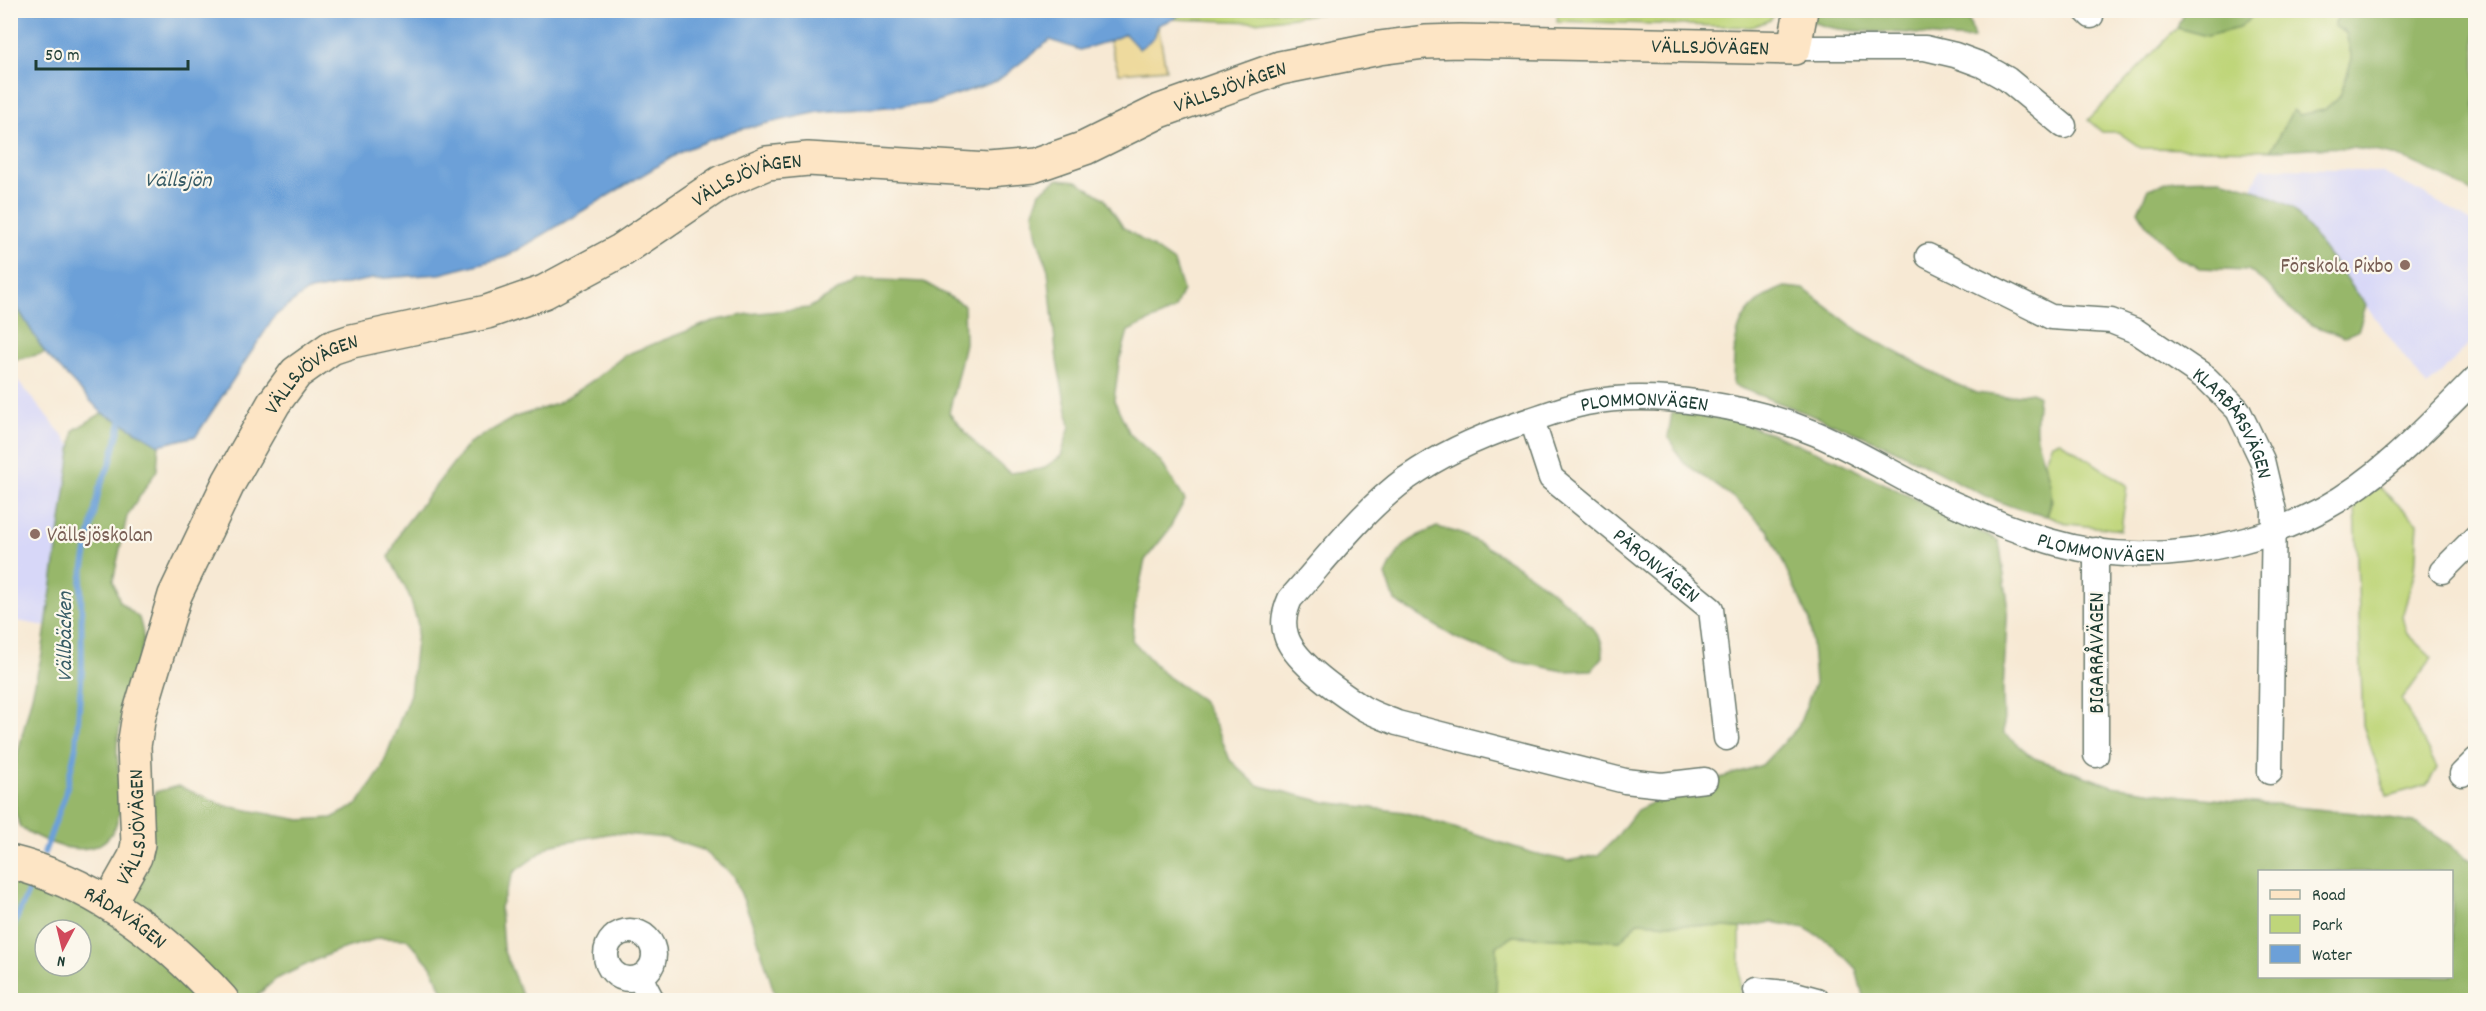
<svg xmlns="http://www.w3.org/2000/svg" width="2486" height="1011" viewBox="0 0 2486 1011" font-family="Dekko,sans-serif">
<rect width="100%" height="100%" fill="#fbf7ec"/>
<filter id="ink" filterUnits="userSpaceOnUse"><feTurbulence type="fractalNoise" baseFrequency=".0167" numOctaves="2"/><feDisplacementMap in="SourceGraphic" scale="12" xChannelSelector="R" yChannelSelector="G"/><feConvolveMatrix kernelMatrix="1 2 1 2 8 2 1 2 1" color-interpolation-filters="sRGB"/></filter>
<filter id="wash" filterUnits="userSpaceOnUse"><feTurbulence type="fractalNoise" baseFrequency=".008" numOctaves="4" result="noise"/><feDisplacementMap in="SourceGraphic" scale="24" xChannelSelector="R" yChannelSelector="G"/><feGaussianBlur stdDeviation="1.35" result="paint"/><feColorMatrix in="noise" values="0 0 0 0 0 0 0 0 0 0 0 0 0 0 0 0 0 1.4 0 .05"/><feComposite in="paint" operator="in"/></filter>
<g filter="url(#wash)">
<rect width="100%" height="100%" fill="#f7e9d4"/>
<!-- built -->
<path fill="#d7d7f8" d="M2261,168l73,1 49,4 36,18 56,33v114l-48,49 -135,-180 -40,-19z
M10,371l63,77 -27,178 -35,-6z"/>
<!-- green -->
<path fill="#bfd67a" stroke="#6f8a57" stroke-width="1.5" d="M1185,11h156l-86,11 -82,-3z
M1558,11v-1l219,1 -7,9 -19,7 -194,-6z
M2258,11h83l-7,14 12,8 6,26 -12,37 -16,14 -25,5 -6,-5 -22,40 -130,-2 -23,-16h-16l-14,-12 89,-92 30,8 50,-23z
M2060,441l67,44 -6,45 -52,-6 -22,-8 5,-15 -7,-41 7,-17z
M2379,487l39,36 -3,48 -13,46 5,17 25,24 -30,42 35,68 -10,17 -40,11 -24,-71 -8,-221z
M1638,922l102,6v72h-244l1,-55 16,-9 107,5z"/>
<!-- forest -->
<path fill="#97b76a" stroke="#5b7a4f" stroke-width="1.5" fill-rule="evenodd" d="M1812,11h145l12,9 5,18c-20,2 -36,-2 -56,-4 -35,-4 -72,1 -106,-12z
M2184,11v-1l74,1 -19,17 -32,8 -30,-8z
M2341,11h134v183c-33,-18 -68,-39 -107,-44 -32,-5 -65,-1 -97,0l22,-40 6,5 25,-5 16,-14 12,-37 -6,-26 -12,-7z
M1058,179l19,2 27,17 19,29 51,35 9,28 -9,20 -46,21 -9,32 -5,37 16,34 31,28 24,38 -17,31 -23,29 -10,46 -3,34 31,33 39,27 15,27 13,33 27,25 68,17 79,10 129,41 35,8 30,-6 17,-16 22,-29 38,-18 87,-27 36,-38 17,-44 -5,-62 -42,-91 -33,-31 -52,-37 -15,-25 4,-25 64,8 101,40 162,81 9,62 -5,87 1,43 30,25 78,28 71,10 172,17 63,11 49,34 8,4v138h-611l-8,-31 -25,-26 -26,-15 -33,-6 -32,6 -102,-6 -18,19 -107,-5 -16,10 -1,54h-715l-7,-8 -20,-65 -20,-51 -31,-26 -37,-12 -53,-5 -60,11 -39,28 -14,35 3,42 21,51h-77l-16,-34 -24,-27 -28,-1 -46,14 -57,27 -24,21h-241v-122l47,12 49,26 40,-90 8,-34 23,-6 48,20 75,14 31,-2 25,-13 24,-35 29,-76 8,-69 -9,-30 -20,-38 13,-28 67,-86 46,-26 42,-13 38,-25 30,-24 88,-34 36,-7 60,-6 49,-29 66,3 40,23 1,38 -16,70 31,36 30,24 32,-4 19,-13 9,-30 -13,-65 -9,-91 -11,-33 -4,-25 7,-20zM2260,872h192v104h-192zM45,930h36v36h-36z
M2220,179l32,9 40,19 74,98 -8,26 -14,6 -34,-13 -25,-19 -17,-20 -20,-15 -48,-2 -23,-11 -31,-33 -8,-13 10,-22 26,-9z
M1785,287l19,2 56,43 91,50 26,11 29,4 25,-5 7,3c-1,12 -3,26 -2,38 4,32 23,49 11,83 -56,-10 -104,-44 -156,-68 -51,-23 -105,-42 -158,-63 1,-49 1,-79 52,-98z
M11,297l34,56 -34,8z
M102,413l19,9 38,23 -2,25 -30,46 -14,65 7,21 19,16c2,7 5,15 4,22 0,11 -7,25 -10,36 -7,20 -12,41 -15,62 -4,20 4,41 3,60 -3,70 -60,55 -101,29l-5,-16 -1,-42 28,-115 32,-224z
M1437,527c7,2 15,4 22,6 37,16 121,72 141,106 3,5 3,12 3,18l-11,13 -28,1 -56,-11 -52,-22 -61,-37 -9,-26c14,-31 20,-34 51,-48z"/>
<!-- sand -->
<path fill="#eeda9e" stroke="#868c69" stroke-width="1.5" d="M1158,25l8,44 -47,4 -10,-32 16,-7 29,4z"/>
<!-- water -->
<path fill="#6ca0d8" stroke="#466e86" stroke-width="1.5" d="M11,10h1174v1l-12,8 -15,6 -4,13 -15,11 -14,-15 -16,7 -29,9 -30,-10 -53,41 -68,23 -110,8 -86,19 -49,19 -178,107 -66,17 -68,5 -66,13 -31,24 -79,120 -37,9 -38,-23 -19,-9 -57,-60 -34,-56z"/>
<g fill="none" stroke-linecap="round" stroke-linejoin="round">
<!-- stream -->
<path stroke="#6ca0d8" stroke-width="6" d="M44,853l21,-58 11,-48 6,-78 -1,-87 18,-93 12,-28 10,-39
M10,934l23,-54"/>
</g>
</g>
<g filter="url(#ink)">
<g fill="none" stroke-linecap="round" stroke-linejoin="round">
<!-- street casing -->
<g stroke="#6b796c" stroke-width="27">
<g id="street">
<path d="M2085,10l6,6"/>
<path d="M1794,48h131l30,7 27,10 25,14 57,47"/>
<path id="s1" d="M1928,256l123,61 60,4 25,10 71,48 31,31 24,50 12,51 -4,261"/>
<path id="s2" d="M1532,420l19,58 160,131 15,129"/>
<path d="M2442,571l34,-34"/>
<path d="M2096,755v-205"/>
<path d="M2462,774l14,-14"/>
<path id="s3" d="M1705,780l-43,5 -37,-4 -228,-58c-11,-5 -24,-9 -34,-15 -23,-15 -70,-47 -77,-73 -4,-13 -1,-24 4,-36 37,-41 72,-88 117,-121 33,-23 70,-40 108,-53 23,-7 47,-17 71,-22 70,-14 166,4 231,31 49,21 95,52 144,73 28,13 59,25 88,34 89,27 193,11 274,-32 59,-32 106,-84 153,-131"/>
<circle cx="630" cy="955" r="24"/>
<path d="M640,977l12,23"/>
<path d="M1756,990l39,4 22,6"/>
</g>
</g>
<!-- secondary casing -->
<g stroke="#6b796c" stroke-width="36">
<g id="secondary">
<path id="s4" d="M10,862c86,21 155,75 212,138"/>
<path id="s5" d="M109,903l26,-46 3,-13 -4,-98 5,-31 36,-120 54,-113 45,-79 22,-30 35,-25 21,-7 135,-29 57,-20 78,-42 100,-68 45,-19 41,-4 180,11 45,-4 52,-18 75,-37 120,-43 99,-20 46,-6 35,-1 334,7 7,-38"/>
</g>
</g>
<!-- street -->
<use href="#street" stroke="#fff" stroke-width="24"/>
<!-- secondary -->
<use href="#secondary" stroke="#fde5c5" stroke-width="33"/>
</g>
</g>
<!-- markers -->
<g fill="#8d6e63" stroke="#fbf7ec" stroke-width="2">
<circle cx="2405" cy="265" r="6"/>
<circle cx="35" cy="534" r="6"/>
</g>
<g text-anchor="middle" stroke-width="4.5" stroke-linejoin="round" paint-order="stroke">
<!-- street labels -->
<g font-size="21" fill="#1f3d34" stroke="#fbf7ec">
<text dy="7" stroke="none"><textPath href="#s5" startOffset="2062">VÄLLSJÖVÄGEN</textPath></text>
<text dy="7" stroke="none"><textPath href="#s5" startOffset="1576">VÄLLSJÖVÄGEN</textPath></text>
<text dy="7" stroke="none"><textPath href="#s5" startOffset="1072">VÄLLSJÖVÄGEN</textPath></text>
<text dy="7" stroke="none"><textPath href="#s5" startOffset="586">VÄLLSJÖVÄGEN</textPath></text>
<text dy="7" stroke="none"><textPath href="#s3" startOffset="920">PLOMMONVÄGEN</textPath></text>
<text dy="7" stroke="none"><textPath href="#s1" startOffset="362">KLARBÄRSVÄGEN</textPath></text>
<text dy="7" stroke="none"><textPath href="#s3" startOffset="1406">PLOMMONVÄGEN</textPath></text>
<text dy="7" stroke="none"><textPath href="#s2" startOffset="198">PÄRONVÄGEN</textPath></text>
<text transform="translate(2096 653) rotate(-90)" y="7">BIGARRÅVÄGEN</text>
<text dy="7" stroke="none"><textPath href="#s5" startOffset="82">VÄLLSJÖVÄGEN</textPath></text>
<text dy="7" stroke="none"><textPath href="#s4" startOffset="129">RÅDAVÄGEN</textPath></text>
</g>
<!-- education labels -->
<g font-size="21" fill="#785e54" stroke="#fbf7ec" text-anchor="end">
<text x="2393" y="272">Förskola Pixbo</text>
<text x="47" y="541" text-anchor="start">Vällsjöskolan</text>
</g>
<!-- water labels -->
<g font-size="22" font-style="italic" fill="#365b65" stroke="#fbf7ec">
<text x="178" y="186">Vällsjön</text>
<text transform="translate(63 637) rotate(-90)" y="8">Vällbäcken</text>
</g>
</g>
<!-- margin -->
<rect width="2486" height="1011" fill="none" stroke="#fbf7ec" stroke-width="36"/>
<!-- legend -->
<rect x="2258" y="870" width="195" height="108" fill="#fbf7ec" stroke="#a3ada2" stroke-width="1.5"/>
<rect x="2270" y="890" width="30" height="9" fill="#fde5c5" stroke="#a3ada2" stroke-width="1.5"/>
<text x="2312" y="900" font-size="18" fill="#1f3d34">Road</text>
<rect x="2270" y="915" width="30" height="18" fill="#bfd67a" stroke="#a3ada2" stroke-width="1.5"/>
<text x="2312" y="930" font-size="18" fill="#1f3d34">Park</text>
<rect x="2270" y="945" width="30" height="18" fill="#6ca0d8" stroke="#a3ada2" stroke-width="1.5"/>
<text x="2312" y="960" font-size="18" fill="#1f3d34">Water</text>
<!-- north arrow -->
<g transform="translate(63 948) rotate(187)"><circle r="28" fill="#fbf7ec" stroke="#a3ada2" stroke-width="1.5"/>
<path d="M0-4.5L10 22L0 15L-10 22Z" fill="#d1495b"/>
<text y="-9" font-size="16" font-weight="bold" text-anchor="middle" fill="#1f3d34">N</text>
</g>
<!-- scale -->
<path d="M36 60v9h152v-9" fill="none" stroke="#1f3d34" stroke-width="3"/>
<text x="45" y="60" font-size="18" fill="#1f3d34" stroke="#fbf7ec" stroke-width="4.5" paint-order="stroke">50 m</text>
</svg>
